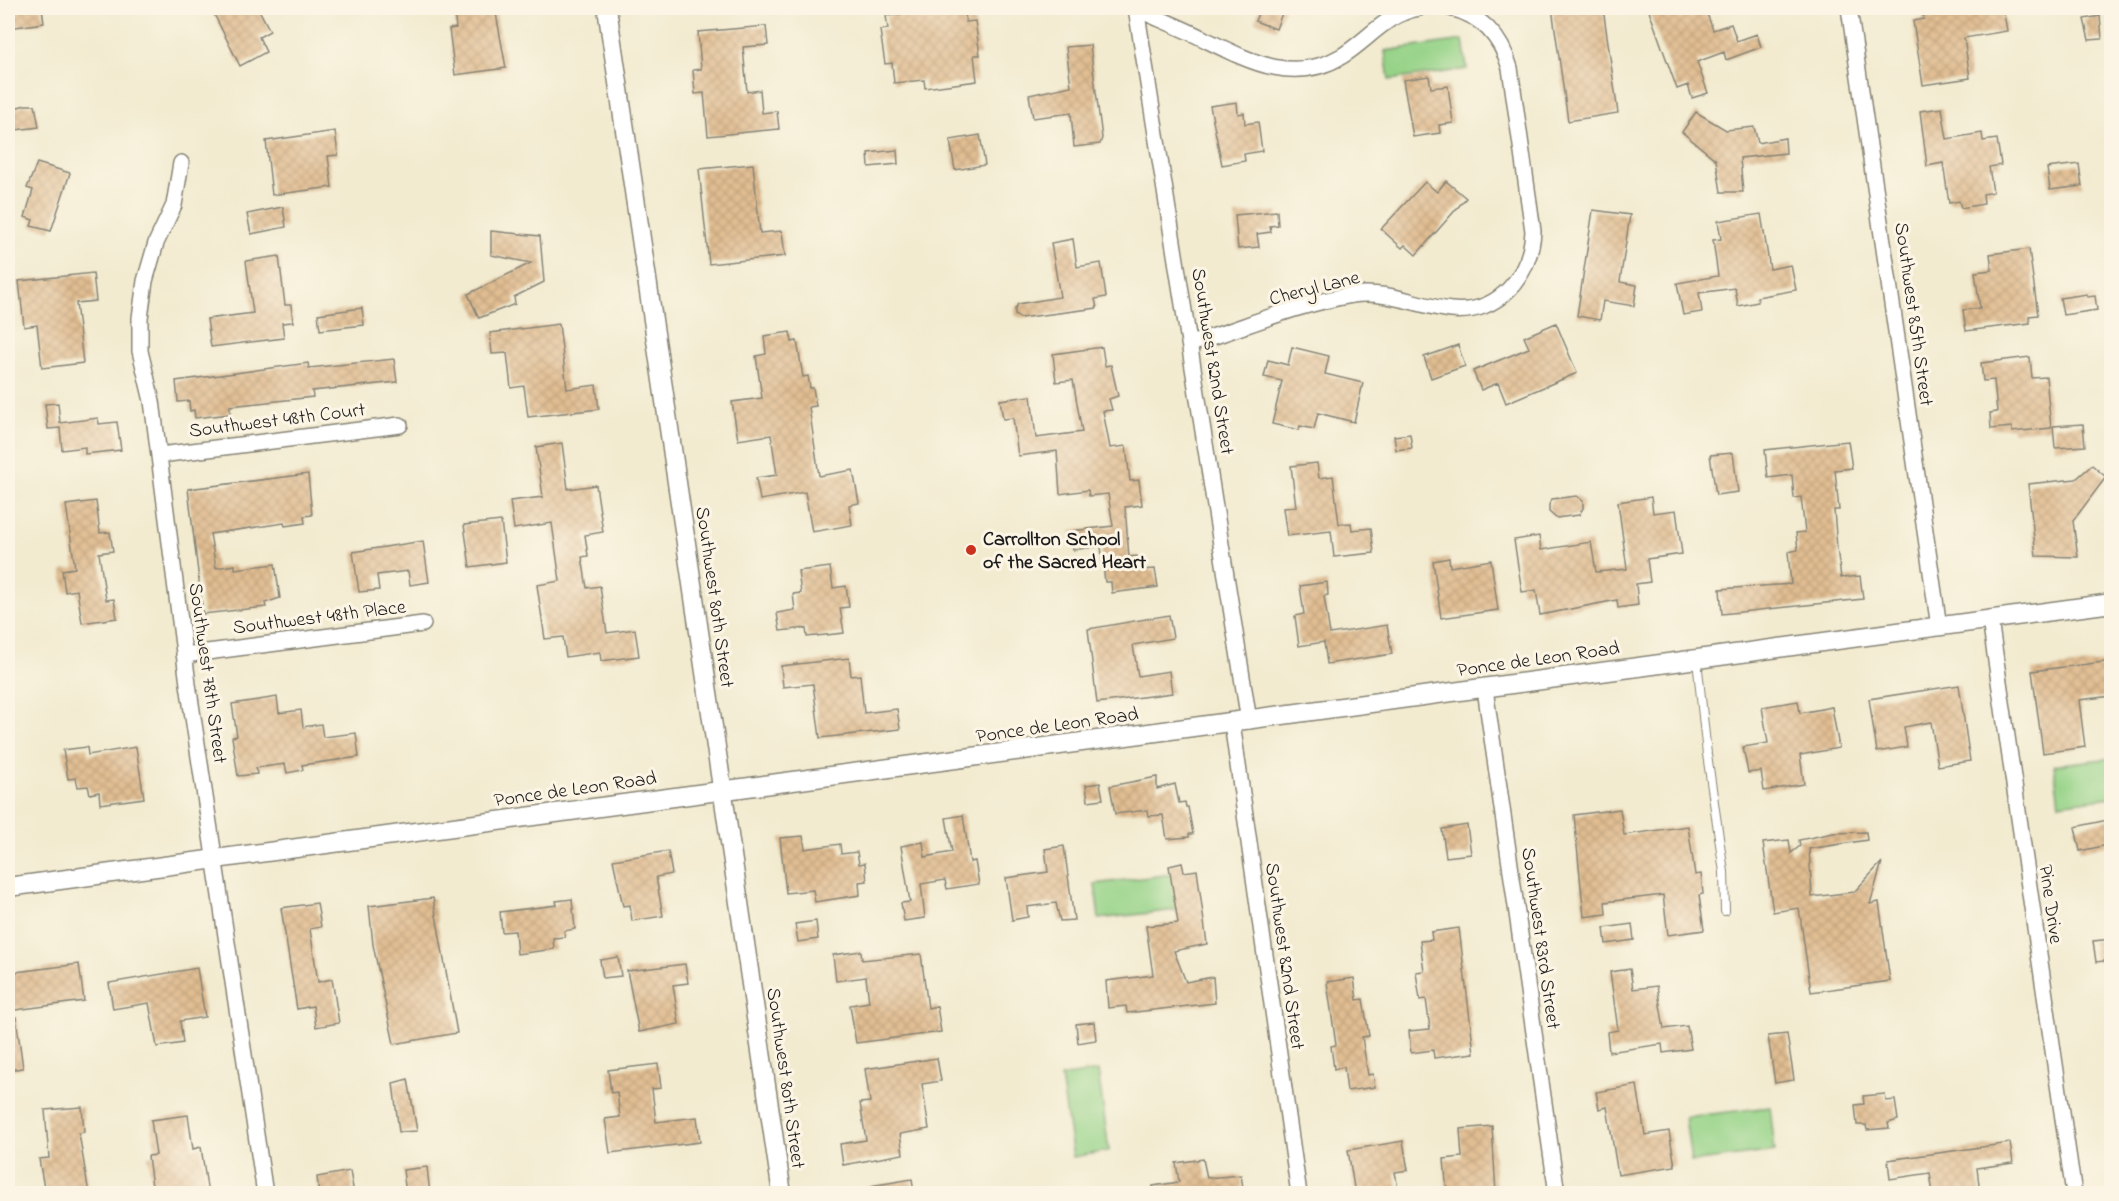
<svg xmlns="http://www.w3.org/2000/svg" width="2119" height="1201" viewBox="0 0 2119 1201" font-family="'Indie Flower',sans-serif">
<defs>
<pattern id="building-cross-hatch" width="8" height="8" patternUnits="userSpaceOnUse" patternTransform="scale(1.5)"><rect width="8" height="8" fill="#e1bd92"/><path d="M0 0l8 8M0 8l8-8" fill="none" stroke="#c0a27d"/></pattern>
</defs>
<rect width="100%" height="100%" fill="#fcf5e5"/>
<filter id="ink" filterUnits="userSpaceOnUse"><feTurbulence type="fractalNoise" baseFrequency=".0167" numOctaves="2"/><feDisplacementMap in="SourceGraphic" scale="12" xChannelSelector="R" yChannelSelector="G"/><feConvolveMatrix kernelMatrix="1 2 1 2 8 2 1 2 1" color-interpolation-filters="sRGB"/></filter>
<filter id="wash" filterUnits="userSpaceOnUse"><feTurbulence type="fractalNoise" baseFrequency=".008" numOctaves="4" result="noise"/><feDisplacementMap in="SourceGraphic" scale="24" xChannelSelector="R" yChannelSelector="G"/><feGaussianBlur stdDeviation="1.35" result="paint"/><feColorMatrix in="noise" values="0 0 0 0 0 0 0 0 0 0 0 0 0 0 0 0 0 1.4 0 .05"/><feComposite in="paint" operator="in"/></filter>
<g filter="url(#wash)">
<rect width="100%" height="100%" fill="#f2ebd0"/>
<!-- grass -->
<path fill="#96d388" stroke="#597852" stroke-width="1.5" d="M1463,40l4,29 -78,11 -4,-29z
M2111,758v39l-52,7 -5,-39z
M1172,874l4,36 -77,9 -4,-35z
M1098,1071l11,80 -36,6 -12,-80z
M1770,1107l5,44 -84,11 -6,-45z"/>
<g id="blocks">
<!-- building -->
<path fill="url(#building-cross-hatch)" d="M8,8h34l2,15 -35,5z
M211,8h47l12,23 -11,6 7,15 -26,14z
M488,8h7l11,60 -51,7 -6,-46 7,-1 -2,-16z
M900,8h55l1,5 9,-1 1,10 9,-1 5,34h-6l3,26 -52,7 -1,-8 -30,3 -2,-20 -7,1 -5,-34 8,-1 -2,-13 15,-2z
M1260,8h24l-8,21 -21,-8z
M1552,8h51l15,105 -50,8z
M1648,8h57l8,22 18,-6 6,17 20,-7 4,13 -35,13 -2,-8 -27,10 11,31 -16,5 -4,-13 -11,4z
M1922,8h81l4,23 -43,7 6,40 -47,7 -10,-64 11,-2z
M2100,16l2,23 -13,1 -5,-21z
M766,26l2,19 -25,2 4,45 13,-2 2,23 15,-2 2,18 -71,7 -4,-43 -9,1 -2,-24 8,-1 -3,-37z
M1090,45l12,93 -2,6 -26,3 -3,-34 -38,5 -4,-23 42,-9 -5,-39z
M1429,76l2,12 17,-2 5,37 -14,2 1,8 -27,4 -10,-57z
M1237,102l1,12 6,-1 1,11 13,-2 4,29 -18,3 1,7 -23,4 -12,-59z
M25,105h10l4,22 -31,4v-21z
M1942,108l5,31 35,-6 1,8 14,-2 4,26 -12,2 4,25 -10,2 1,10 -23,4 -2,-7 -10,2 -6,-40 -16,3 -7,-55z
M1696,112l30,18 28,-3 4,16 27,-5 1,15 -46,5 3,34h-22l-5,-32 -34,-28z
M335,131l3,24 -10,1 4,31 -60,8 -6,-54z
M980,135l5,30 -30,5 -5,-30z
M897,150l1,14 -29,3 -1,-14z
M37,163l33,10 -19,58 -20,-5 2,-6 -8,-3 8,-27 -6,-2z
M753,164l7,69 22,-2 3,25 -76,8 -10,-95z
M2079,164l3,22 -32,4 -3,-22z
M1446,181l20,17 -50,57 -11,-10 -3,3 -21,-19 44,-47 12,10z
M283,207l3,20 -35,7 -4,-20z
M1593,210l37,5 -10,67 17,3 -3,21 -31,-5 -3,19 -23,-4z
M1277,211l1,14 -8,1 1,6 -14,2 2,13 -21,2 -3,-34z
M1761,214l9,55 21,-4 5,25 -39,7 1,5 -20,4 -3,-18 -36,5 3,19 -19,3 -6,-32 41,-7 -5,-36 8,-1 -3,-18z
M491,231l49,5 4,46 -30,15 1,7 -36,14 -11,-24 63,-31 -40,-8z
M1073,239l4,28 24,-4 5,34 -11,2 2,9 -77,10 -5,-3v-6l3,-5 42,-7 -9,-54z
M2029,249l9,66 -9,1 1,7 -64,8 -3,-21 17,-2 -5,-36 17,-2 -2,-16z
M279,256l6,49h6l2,17 -11,1 2,15 -73,9 -4,-28 46,-6 -7,-52z
M93,273l3,28 -20,2 7,60 -41,5 -5,-43 -13,2 -5,-46z
M2087,294v3l8,-1 2,14 -34,5 -3,-17z
M362,308l2,17 -44,5 -2,-16z
M1556,323l21,50 -71,30 -8,-20 -17,7 -8,-19 56,-23 -5,-11z
M559,324l8,65 29,-4 3,24 -71,8 -4,-31 -13,2 -4,-35 -15,1 -2,-21z
M790,332l2,10 5,-1 6,36 5,-1 2,12h3l3,18 -7,1 10,69 34,-6 6,33 -10,2 3,20 -40,7 -7,-40 -45,8 -4,-22 21,-3 -6,-40 -33,5 -6,-38 30,-4 -6,-42 10,-2 -2,-18z
M1458,345l7,21 -34,12 -7,-21z
M1102,347l3,19 6,-1 7,31 -9,3 3,11 -9,1 7,37 16,-2 4,35 9,-1 3,25 -17,2 4,50 8,-1 2,14 16,-1 3,18 -46,6 -1,-11h-6l-4,-36 -28,4 -2,-19 42,-5 -5,-32 -19,2 -1,-6 -28,4 -3,-43 -39,5 -5,-38 -10,1 -3,-19 31,-4 5,42 46,-6 -9,-52 -17,2 -3,-28z
M1292,347l37,9 -4,18 38,9 -9,39 -36,-9 -4,16 -14,-3 -1,4 -27,-6 10,-43 -18,-4 4,-17 20,5z
M2030,357l2,21 14,-1 5,51 -39,4v-5l-21,2 -1,-16 7,-1 -3,-32 -11,1 -2,-18z
M394,359l3,23 -85,9 1,6 -83,9v8l-35,4 -1,-8 -4,1 -1,-10 -11,1 -2,-21 132,-18 1,5z
M58,403l2,20 38,-5 1,6 18,-2 4,28 -36,4v-7l-23,3 -2,-22 -12,1 -3,-25z
M2083,424l2,22 -30,2 -2,-22z
M1410,434l2,14 -16,2 -2,-14z
M1848,441l4,27 -17,2 4,40h-5l3,38 4,30 19,-2 3,23 -141,15 -2,-25 71,-5 -3,-32 10,-2 -2,-17 9,-1 -4,-35 -7,1 -2,-23 -24,3 -3,-28z
M562,443l6,46 28,-4 7,47 -18,3 3,21 -6,1 5,31 13,-2 7,47 28,-4 4,27 -38,5 -1,-9 -34,5 -3,-20 -18,2 -8,-54 23,-4 -8,-58 -38,6 -4,-28 33,-4 -7,-50z
M1733,453l5,39 -22,3 -6,-40z
M1317,463l2,15 14,-2 6,48 12,-1 1,7 19,-2 3,25 -40,4 -3,-26 -44,5 -4,-28 13,-1 -5,-41z
M2092,465l14,12 -33,44 5,36 -42,-1 -8,-72 48,-5z
M308,474l4,41 -8,1 1,7 -20,3 -1,-3 -74,11 6,34 19,-3v4l40,-5 5,34 -15,5 1,4 -63,7 -15,-125z
M1577,496l6,5v7l-4,7 -23,3 -7,-6v-7l3,-6z
M1651,497l2,16 23,-3 6,44 -35,5 3,23 -14,2 2,21 -20,3 -1,-8 -77,15 -4,-25 -14,2 -8,-52 25,-4 2,14 50,-8 5,30 31,-3 -9,-67z
M96,501l4,32 10,-1 3,19 -14,2 7,47 8,-1 3,19 -35,5 -5,-33 -12,2 -3,-22 13,-2 -9,-63z
M501,521l5,41 -36,5 -6,-42z
M423,541l6,41 -19,3 -2,-14 -31,4 2,15 -20,2 -6,-40z
M1449,558l1,9 41,-7 7,50 -57,8 -8,-57z
M830,567l3,21 13,-2 3,21 -9,1 4,25 -37,4 -1,-9 -26,3 -3,-18 18,-3 -2,-16 8,-1 -3,-22z
M1327,582l1,13 -4,1 6,38 57,-9 5,29 -65,10 -3,-22 -25,4 -4,-30 9,-2 -4,-28z
M1169,615l4,23 -40,7 5,31 31,-5 3,22 -75,10 -9,-74z
M849,658l2,18 9,-1 4,38 33,-4 3,20 -80,9 -7,-54 -30,3 -2,-21z
M2112,661v35l-33,4 6,47 -42,6 -11,-82z
M1959,685l11,76 -32,5 -7,-44 -27,5 3,20 -30,5 -8,-53z
M277,697l2,16 22,-3 2,17 18,-3 2,13 33,-4 3,24 -57,8 1,5 -16,3 -2,-9 -29,4 1,6 -19,2 -6,-39 5,-1 -5,-32z
M1798,701l2,12 32,-6 7,41 -39,7 4,29 -40,7 -3,-20 -13,2 -5,-26 25,-4 -6,-36z
M87,747l1,8 48,-8 8,51 -44,6 -1,-12 -9,2 -2,-8 -10,1 -2,-9 -8,1 -5,-29z
M1157,777v12l18,-5 4,19 6,-1 1,5h2l5,27h-4v3l-22,2 -4,-24 -15,1 -1,-6 -32,4 -5,-28z
M1100,783l3,16 -15,2 -2,-16z
M1620,809l4,26 64,-9 7,49 6,-1 2,20 -4,1 5,35 -36,5 -5,-40 -58,7 1,12 -22,3 -10,-102z
M963,815l7,47 5,-1 4,23 -32,5 -2,-9 -24,4 4,34 -21,3 -3,-18 9,-1 -9,-56 22,-4 2,15 27,-5 -6,-34z
M2112,819v25l-32,7 -5,-24z
M1467,825l4,29 -25,3 -4,-28z
M1866,832l1,8 -58,9 3,48 42,-5 28,-30 -12,42 9,-2 11,79 -79,11 -12,-84 -26,4 -10,-69 26,-3 2,13 9,-7 -1,-6 34,-7z
M803,836l2,13 35,-5 1,10 16,-2 2,12 6,-1 2,18 -8,1 1,13 -45,7 -2,-12 -27,3 -6,-55z
M1064,846l10,74 -14,1 -4,-18 -29,4 1,10 -16,3 -6,-42 42,-6 -3,-23z
M668,851l4,23 -16,3 7,39 -31,5 -2,-16 -7,1 -10,-46z
M1182,863l2,9 13,-2 10,74 -33,7 12,31 27,-5 2,26 -88,10 -1,-7 -18,2 -2,-27 47,-6 -7,-49 32,-3 -9,-57z
M433,898l24,135 -63,11 -21,-99 -4,-39z
M572,899l3,30 -11,2 1,6 -12,1 1,11 -37,5 -2,-23 -13,1 -2,-20 57,-7 -1,-4z
M317,903l4,24 -11,2 8,53 14,-3 7,44 -23,4 -3,-21 -16,3 -16,-101z
M816,921l2,18 -20,3 -3,-18z
M1632,924l2,16 -28,4 -2,-16z
M1459,928l15,125 -40,5 -1,-8 -22,3 -2,-22 21,-2 -4,-30 -6,1 -4,-28 8,-1 -4,-30 12,-1 -1,-8z
M2112,939v21l-16,2 -3,-21z
M861,951l1,9 59,-6 7,54 9,-2 4,26 -85,11 -6,-38 19,-3 -3,-25 -30,4 -3,-26z
M618,957l3,19 -18,2 -3,-18z
M79,964l5,37 -76,10v-38z
M685,964l3,19 -15,2 6,39 -40,8 -12,-61z
M197,968l8,49 -25,4 3,22 -26,4 -8,-44 -36,6 -4,-26z
M1630,969l3,20 24,-3 7,43 23,-3 4,23 -28,4 -1,-9 -53,8 -2,-20 11,-2 -8,-58z
M1354,978l3,22 6,-1 6,37 -7,1 6,38 5,-1 2,13 -28,4 -3,-24 -10,2 -3,-23 5,-1 -9,-63z
M8,1017h8l7,51 -15,2z
M1094,1022l2,18 -18,3 -2,-19z
M1787,1034l7,46 -19,3 -7,-47z
M937,1058l4,23 -19,3 7,45 -29,5 3,20 -60,11 -3,-21 26,-4 -6,-37 10,-1 -5,-33z
M658,1064l3,24 -9,1 4,33 41,-5 3,25 -90,11 -5,-34 15,-2 -3,-25 -6,1 -3,-23z
M408,1079l9,52 -18,1 -6,-49z
M1637,1085l8,50 24,-4 6,35 -57,9 -11,-68 -8,2 -3,-17z
M1885,1094l1,7 9,-1 3,20 -10,3 1,5 -22,2 -1,-5h-9l-2,-20 9,-1 -1,-8z
M82,1107l2,25 -5,1 10,61h-44l-6,-35 10,-1 -4,-48z
M188,1115l5,34 8,-2 7,47h-55l-5,-38 8,-1 -5,-35z
M1492,1126l4,68h-49l-3,-35 18,-2 -2,-28z
M1403,1141l5,29 -13,2 4,22h-44l-7,-44z
M2010,1143l3,20 -36,5 3,26h-47l-3,-21 -40,6 -2,-19z
M1203,1159l4,19 34,-3 3,19h-91v-8l26,-4 -3,-19z
M427,1167l3,27h-24l-3,-24z
M350,1171l4,23h-35l-2,-17z
M912,1179l2,15h-43v-8z"/>
</g>
</g>
<g filter="url(#ink)">
<use href="#blocks" fill-opacity="0" stroke="#878476" stroke-width="1.5"/>
<g fill="none" stroke-linecap="round" stroke-linejoin="round">
<!-- service casing -->
<g stroke="#878476" stroke-width="10">
<path id="service" d="M1697,660l10,94 17,118 1,39"/>
</g>
<!-- minor casing -->
<g stroke="#878476" stroke-width="18">
<path id="minor" d="M1136,8l113,713
M1849,8l90,619
M1137,9c22,10 45,19 67,30 45,22 89,46 138,17 26,-16 45,-43 77,-48
M181,163l-7,42 -18,38 -11,38 -5,37v33l12,50 36,283 77,510
M1190,344c53,-16 107,-40 162,-49 36,-5 65,11 99,15 48,5 80,-35 82,-79l-23,-163c-9,-31 -29,-53 -60,-60
M160,455l240,-30
M1990,620l84,574
M184,655l239,-31
M1485,689l72,505
M1232,723l67,471"/>
</g>
<!-- tertiary casing -->
<g stroke="#878476" stroke-width="21">
<path id="tertiary" d="M607,8l175,1186
M8,887l2104,-284"/>
</g>
<!-- service -->
<use href="#service" stroke="#fff" stroke-width="8"/>
<!-- minor -->
<use href="#minor" stroke="#fff" stroke-width="15"/>
<!-- tertiary -->
<use href="#tertiary" stroke="#fff" stroke-width="18"/>
</g>
</g>
<!-- markers -->
<circle fill="#c8321e" stroke="#fcf5e5" stroke-width="2" cx="971" cy="550" r="6"/>
<g text-anchor="middle" stroke-width="6" stroke-linejoin="round" paint-order="stroke">
<!-- street labels -->
<g font-size="20" fill="#1c1c1c" stroke="#fcf5e5">
<text transform="translate(1314 287) rotate(-14)" y="7">Cheryl Lane</text>
<text transform="translate(1915 314) rotate(82)" y="7">Southwest 85th Street</text>
<text transform="translate(1214 361) rotate(81)" y="7">Southwest 82nd Street</text>
<text transform="translate(277 419) rotate(-7)" y="7">Southwest 48th Court</text>
<text transform="translate(716 597) rotate(82)" y="7">Southwest 80th Street</text>
<text transform="translate(319 616) rotate(-7)" y="7">Southwest 48th Place</text>
<text transform="translate(1538 658) rotate(-8)" y="7">Ponce de Leon Road</text>
<text transform="translate(209 673) rotate(82)" y="7">Southwest 78th Street</text>
<text transform="translate(1057 724) rotate(-8)" y="7">Ponce de Leon Road</text>
<text transform="translate(575 788) rotate(-8)" y="7">Ponce de Leon Road</text>
<text transform="translate(2052 904) rotate(82)" y="7">Pine Drive</text>
<text transform="translate(1542 938) rotate(82)" y="7">Southwest 83rd Street</text>
<text transform="translate(1286 956) rotate(82)" y="7">Southwest 82nd Street</text>
<text transform="translate(787 1078) rotate(82)" y="7">Southwest 80th Street</text>
</g>
<!-- poi labels -->
<g font-size="20" font-weight="bold" fill="#1c1c1c" stroke="#fcf5e5" text-anchor="start">
<text x="983" y="545">Carrollton School<tspan x="983" dy="23">of the Sacred Heart</tspan></text>
</g>
</g>
<!-- margin -->
<rect width="2119" height="1201" fill="none" stroke="#fcf5e5" stroke-width="30"/>
</svg>
